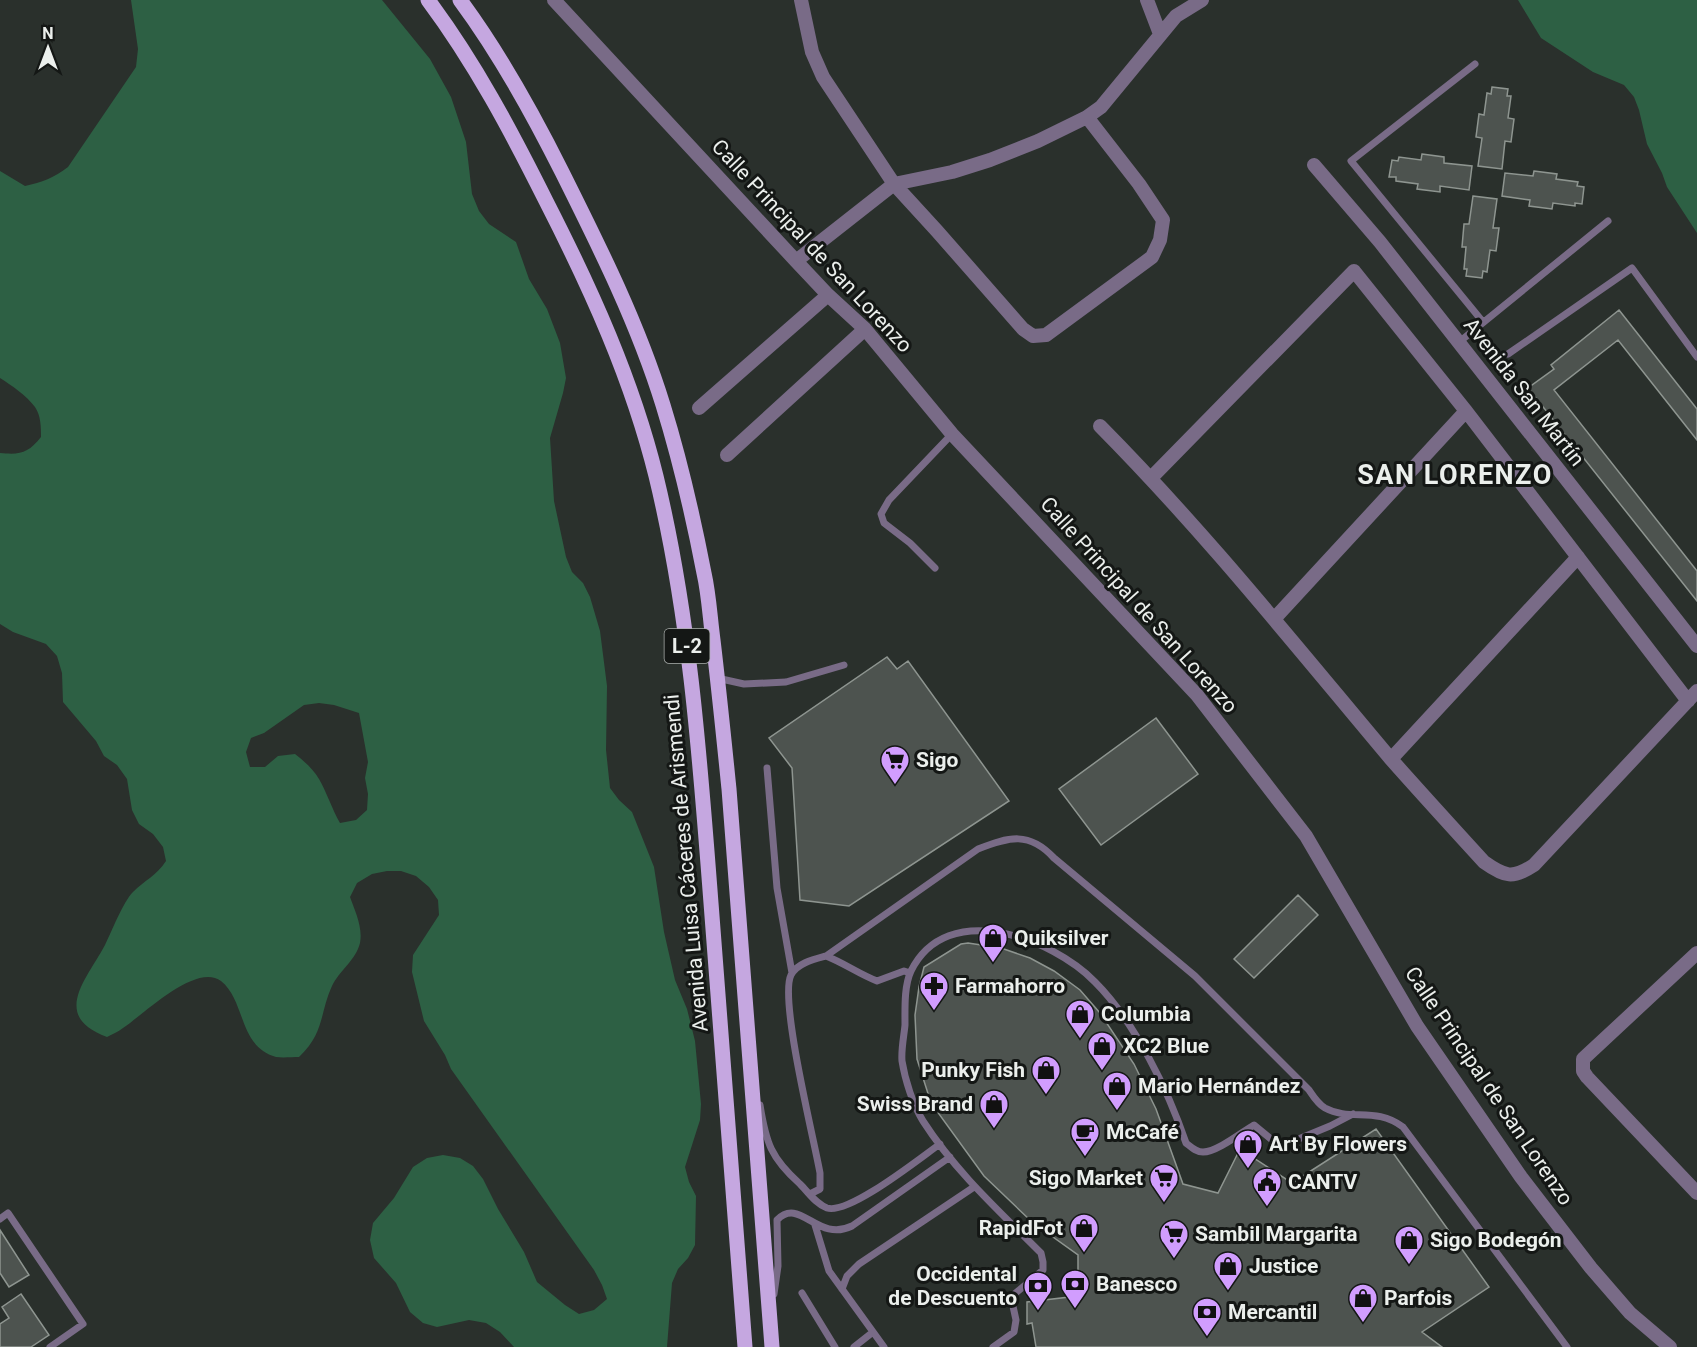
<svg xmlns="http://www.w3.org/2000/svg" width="1697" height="1347" viewBox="0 0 1697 1347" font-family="Roboto,sans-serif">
<rect width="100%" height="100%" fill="#2a302c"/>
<!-- green -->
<path fill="#2d6044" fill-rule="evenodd" d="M131,0h251l48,59 21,38 15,45 6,52 7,17 10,13 27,18 13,37 18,30 13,34 6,35 -3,15 -13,45 4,63 12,56 6,15 11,11 7,14 10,34 7,55 -1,64 4,38 9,12 13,12 22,55 10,65 11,48 12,29 8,32 6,63 -1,16 -15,47 4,15 7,14 -1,49 -7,13 -10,11 -6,14 -5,64h-153l-14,-15 -14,-9 -17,-3 -32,7 -14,-4 -13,-11 -14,-29 -22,-25 -4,-18 3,-17 21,-25 19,-31 14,-9 16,-3 17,3 13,8 10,13 15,30 26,43 13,30 28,23 14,9 15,-4 13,-11 -5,-14 -8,-15 -143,-201 -6,-14 -21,-34 -12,-49 1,-17 26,-40 -1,-15 -9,-13 -13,-11 -15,-5h-14l-15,3 -15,9 -7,14c5,14 13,30 10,46 -4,17 -21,28 -28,43 -13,29 -7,46 -33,71 -7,0 -16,1 -23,0 -38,-11 -30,-56 -55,-76 -25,-19 -78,34 -98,47 -5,4 -11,6 -16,9 -57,-21 -20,-58 -2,-92 7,-14 18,-43 28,-53 12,-12 23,-16 33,-31l-3,-14 -10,-13 -14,-10 -7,-14 -5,-31 -10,-14 -13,-9 -8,-15 -33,-39 -1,-29 -5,-17 -11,-12 -33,-12 -13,-8v-171c21,2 28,0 41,-16 0,-10 0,-21 -6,-30 -8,-11 -24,-22 -35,-29v-207l25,15c17,-4 29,-8 43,-19l68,-100 2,-18zM319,703l15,2 25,8 9,49 -3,16 3,16 -1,16 -11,10 -16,3c-8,-14 -13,-30 -21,-44 -6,-10 -15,-18 -24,-25l-17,2 -13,11h-15l-4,-15 5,-14 13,-5 40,-28z
M1518,0h179v233l-30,-46 -5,-14 -15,-29 -8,-34 -5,-13 -10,-12 -31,-13 -52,-34z"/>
<!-- building -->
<path fill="#4d534f" stroke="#8e9590" stroke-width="1.5" d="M1492,87l16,2 -1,7h4l-3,22 6,1 -3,23 -6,-1 -3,28 -24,-3 4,-28 -6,-1 3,-23 5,1 3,-22 4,1z
M1422,154l22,3v6l28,3 -3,24 -29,-4v6l-23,-3 1,-5 -22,-3v-4h-7l3,-17 6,1 1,-4 22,3z
M1534,171l23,3 -1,5 22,3 -1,4 7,1 -2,17 -7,-1v3l-22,-3 -1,6 -23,-3 1,-6 -28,-4 3,-23 28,3z
M1473,196l24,3 -4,29h6l-3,23 -6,-1 -3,22 -4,-1 -1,7 -16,-2 1,-7h-3l2,-22h-4l2,-23h5z
M1619,310l78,99v31l-79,-100 -64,50 143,181v30l-169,-213 26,-19 -3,-4z
M887,657l10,12 11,-8 101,140 -160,105 -49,-6 -8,-132 -23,-30z
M1156,718l42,56 -97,71 -42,-56z
M1298,895l20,20 -64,63 -20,-19z
M968,943l33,5 29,10 24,13 26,19 20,23 34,51 22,45 27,75 35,9 22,-44 52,34 84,-54 113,158 -67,45 20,15h-406l-4,-24 -5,1v-22l51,-6v-41l-46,-33 -48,-46 -53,-73 -14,-44 -2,-44 4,-28 5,-20 37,-23z
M0,1230l29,45 -20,12 -9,-14z
M21,1294l28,41 -18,12h-31v-23l9,-6 -7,-11z"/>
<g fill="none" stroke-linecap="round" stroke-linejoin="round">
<!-- lane -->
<path stroke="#796b87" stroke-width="7" d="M1475,64l-124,97 132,161
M1458,343l150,-122
M1508,354l124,-86 65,89
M935,568l-25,-25 -26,-20 -3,-9 8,-14 63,-66
M717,678l27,6 42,-2 58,-17
M767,768l10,120 15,85
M826,956c18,7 33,18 51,25l27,-10 6,2
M760,1105c6,38 11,53 40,79 8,8 16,20 27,24 22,7 93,-50 113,-64
M810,1194l10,-5v-16c-6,-34 -41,-174 -29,-198 6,-12 24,-16 35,-19l152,-107c31,-12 51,-18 76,9l141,118 114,114c4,6 9,14 16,18 26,14 50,-2 78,19l164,220
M0,1219l8,-6 75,111 -33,23
M815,1225l14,46 55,76
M842,1289l5,-13 12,-12 115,-77
M802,1293l33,54
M774,1294l4,-28 -1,-46c23,-24 40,23 75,6l98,-69
M854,1347l19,-15
M993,1347l21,-15 2,-12 -5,-23 32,-27v-8l-2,-9c-42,-42 -86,-82 -118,-132 -10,-16 -18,-41 -21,-60 -1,-12 2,-25 3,-36 0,-17 -1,-39 6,-54 36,-73 141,-33 184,11 40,40 73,108 91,161 5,4 10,9 17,9 14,0 39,-20 51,-27l23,19 7,1 46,-19 23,-12"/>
<!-- street -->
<path stroke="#796b87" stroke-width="14" d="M554,0l242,261 32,34 37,34 87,105 245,261 109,141 111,190 104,151 70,91 39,45 40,34
M801,0l11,52 11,25 71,107 43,47 86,98 10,7 13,-1 106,-78 8,-17 3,-20 -24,-36 -52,-67
M1147,0l13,34
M1314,165l66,77 317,404
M796,261l98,-77 58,-12 38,-12 48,-19 49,-24 14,-10 75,-91 26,-16
M699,408l129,-113
M1100,426c104,105 195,219 290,332 31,35 63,70 94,104 21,15 29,17 50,3l163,-174
M727,455l138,-126
M1151,478l203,-207 112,140 222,290
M1275,618l191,-207
M1391,759l187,-202
M1697,953l-114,106v12l4,6 110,116"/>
<!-- primary -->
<path stroke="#c5a7e0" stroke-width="15" d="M428,0c47,63 83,131 118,201 45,88 86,178 110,275 34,140 44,284 55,427 12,148 23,296 34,444
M460,0c40,54 72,112 102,172 38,76 76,152 101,233 17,55 30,111 41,168 5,22 6,45 9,67 6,50 11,100 16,149l43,558"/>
</g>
<!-- icons -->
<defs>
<g id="supermarket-pin" transform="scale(1.5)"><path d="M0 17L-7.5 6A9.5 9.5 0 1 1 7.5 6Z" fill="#d19dfe" stroke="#141715"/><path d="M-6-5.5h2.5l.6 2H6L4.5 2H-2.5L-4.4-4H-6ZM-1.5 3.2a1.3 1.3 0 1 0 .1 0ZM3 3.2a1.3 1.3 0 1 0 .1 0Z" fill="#111"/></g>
<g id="shop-pin" transform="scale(1.5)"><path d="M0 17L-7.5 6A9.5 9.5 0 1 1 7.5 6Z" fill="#d19dfe" stroke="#141715"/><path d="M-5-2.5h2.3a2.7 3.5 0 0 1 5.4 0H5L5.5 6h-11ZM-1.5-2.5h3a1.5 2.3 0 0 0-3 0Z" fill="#111"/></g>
<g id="pharmacy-pin" transform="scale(1.5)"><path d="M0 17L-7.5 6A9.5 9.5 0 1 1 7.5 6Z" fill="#d19dfe" stroke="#141715"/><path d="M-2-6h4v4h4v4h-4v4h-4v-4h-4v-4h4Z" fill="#111"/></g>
<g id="cafe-pin" transform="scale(1.5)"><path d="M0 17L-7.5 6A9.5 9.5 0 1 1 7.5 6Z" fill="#d19dfe" stroke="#141715"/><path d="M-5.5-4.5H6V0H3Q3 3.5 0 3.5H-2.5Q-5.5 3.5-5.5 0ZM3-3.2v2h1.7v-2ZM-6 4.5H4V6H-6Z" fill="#111"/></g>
<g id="civic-pin" transform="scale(1.5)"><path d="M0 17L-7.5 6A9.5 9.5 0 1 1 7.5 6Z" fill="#d19dfe" stroke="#141715"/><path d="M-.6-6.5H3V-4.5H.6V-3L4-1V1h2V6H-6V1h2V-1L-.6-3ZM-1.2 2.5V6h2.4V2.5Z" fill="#111"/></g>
<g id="bank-pin" transform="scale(1.5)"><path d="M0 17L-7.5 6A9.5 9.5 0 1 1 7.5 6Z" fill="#d19dfe" stroke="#141715"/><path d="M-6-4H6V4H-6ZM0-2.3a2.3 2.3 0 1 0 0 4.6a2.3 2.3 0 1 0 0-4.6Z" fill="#111"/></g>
</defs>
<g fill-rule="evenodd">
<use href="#supermarket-pin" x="895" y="760"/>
<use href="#shop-pin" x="993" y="938"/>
<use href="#pharmacy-pin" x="934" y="986"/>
<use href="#shop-pin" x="1080" y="1014"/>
<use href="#shop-pin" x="1102" y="1046"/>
<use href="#shop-pin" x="1046" y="1070"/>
<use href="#shop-pin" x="1117" y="1086"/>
<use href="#shop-pin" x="994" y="1104"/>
<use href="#cafe-pin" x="1085" y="1132"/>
<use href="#shop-pin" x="1248" y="1144"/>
<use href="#supermarket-pin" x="1164" y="1178"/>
<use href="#civic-pin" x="1267" y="1182"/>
<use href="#shop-pin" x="1084" y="1228"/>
<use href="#supermarket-pin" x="1174" y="1234"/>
<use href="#shop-pin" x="1409" y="1240"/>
<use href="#shop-pin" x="1228" y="1266"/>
<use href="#bank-pin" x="1075" y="1284"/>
<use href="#bank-pin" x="1038" y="1286"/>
<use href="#shop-pin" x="1363" y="1298"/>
<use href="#bank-pin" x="1207" y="1312"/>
</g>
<g text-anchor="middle" stroke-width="6" stroke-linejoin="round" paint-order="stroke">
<!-- shield labels -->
<rect fill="#141715" stroke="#aaaeac" stroke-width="1.5" x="664.5" y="629" width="45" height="34" rx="4.5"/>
<g font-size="20" font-weight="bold" fill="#ebefec">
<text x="687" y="653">L-2</text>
</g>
<!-- street labels -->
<g font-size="21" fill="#ebefec" stroke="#141715">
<text transform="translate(812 246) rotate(47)" y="7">Calle Principal de San Lorenzo</text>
<text transform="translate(1524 392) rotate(52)" y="7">Avenida San Martín</text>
<text transform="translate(1139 605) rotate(48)" y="7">Calle Principal de San Lorenzo</text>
<text transform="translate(686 863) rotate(-95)" y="7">Avenida Luisa Cáceres de Arismendi</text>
<text transform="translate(1489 1086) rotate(56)" y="7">Calle Principal de San Lorenzo</text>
</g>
<!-- poi labels -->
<g font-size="21" font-weight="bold" fill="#ebefec" stroke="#141715" text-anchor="start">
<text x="916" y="767">Sigo</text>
<text x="1014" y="945">Quiksilver</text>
<text x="955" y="993">Farmahorro</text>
<text x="1101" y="1021">Columbia</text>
<text x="1123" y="1053">XC2 Blue</text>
<text x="1025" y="1077" text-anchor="end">Punky Fish</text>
<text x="1138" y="1093">Mario Hernández</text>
<text x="973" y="1111" text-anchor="end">Swiss Brand</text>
<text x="1106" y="1139">McCafé</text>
<text x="1269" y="1151">Art By Flowers</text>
<text x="1143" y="1185" text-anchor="end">Sigo Market</text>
<text x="1288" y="1189">CANTV</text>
<text x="1063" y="1235" text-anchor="end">RapidFot</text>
<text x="1195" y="1241">Sambil Margarita</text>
<text x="1430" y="1247">Sigo Bodegón</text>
<text x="1249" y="1273">Justice</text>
<text x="1017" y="1281" text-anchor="end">Occidental<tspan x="1017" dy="24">de Descuento</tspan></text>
<text x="1096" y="1291">Banesco</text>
<text x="1384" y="1305">Parfois</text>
<text x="1228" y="1319">Mercantil</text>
</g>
<!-- district labels -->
<g font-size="27" font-weight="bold" letter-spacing="1.5" fill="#ebefec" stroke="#141715">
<text x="1455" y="484">SAN LORENZO</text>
</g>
</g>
<!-- north arrow -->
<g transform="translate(48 48)" stroke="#141715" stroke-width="4.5" paint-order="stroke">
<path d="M0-4.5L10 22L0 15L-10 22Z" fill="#ebefec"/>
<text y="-9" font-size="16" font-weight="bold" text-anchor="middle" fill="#ebefec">N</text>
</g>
</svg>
